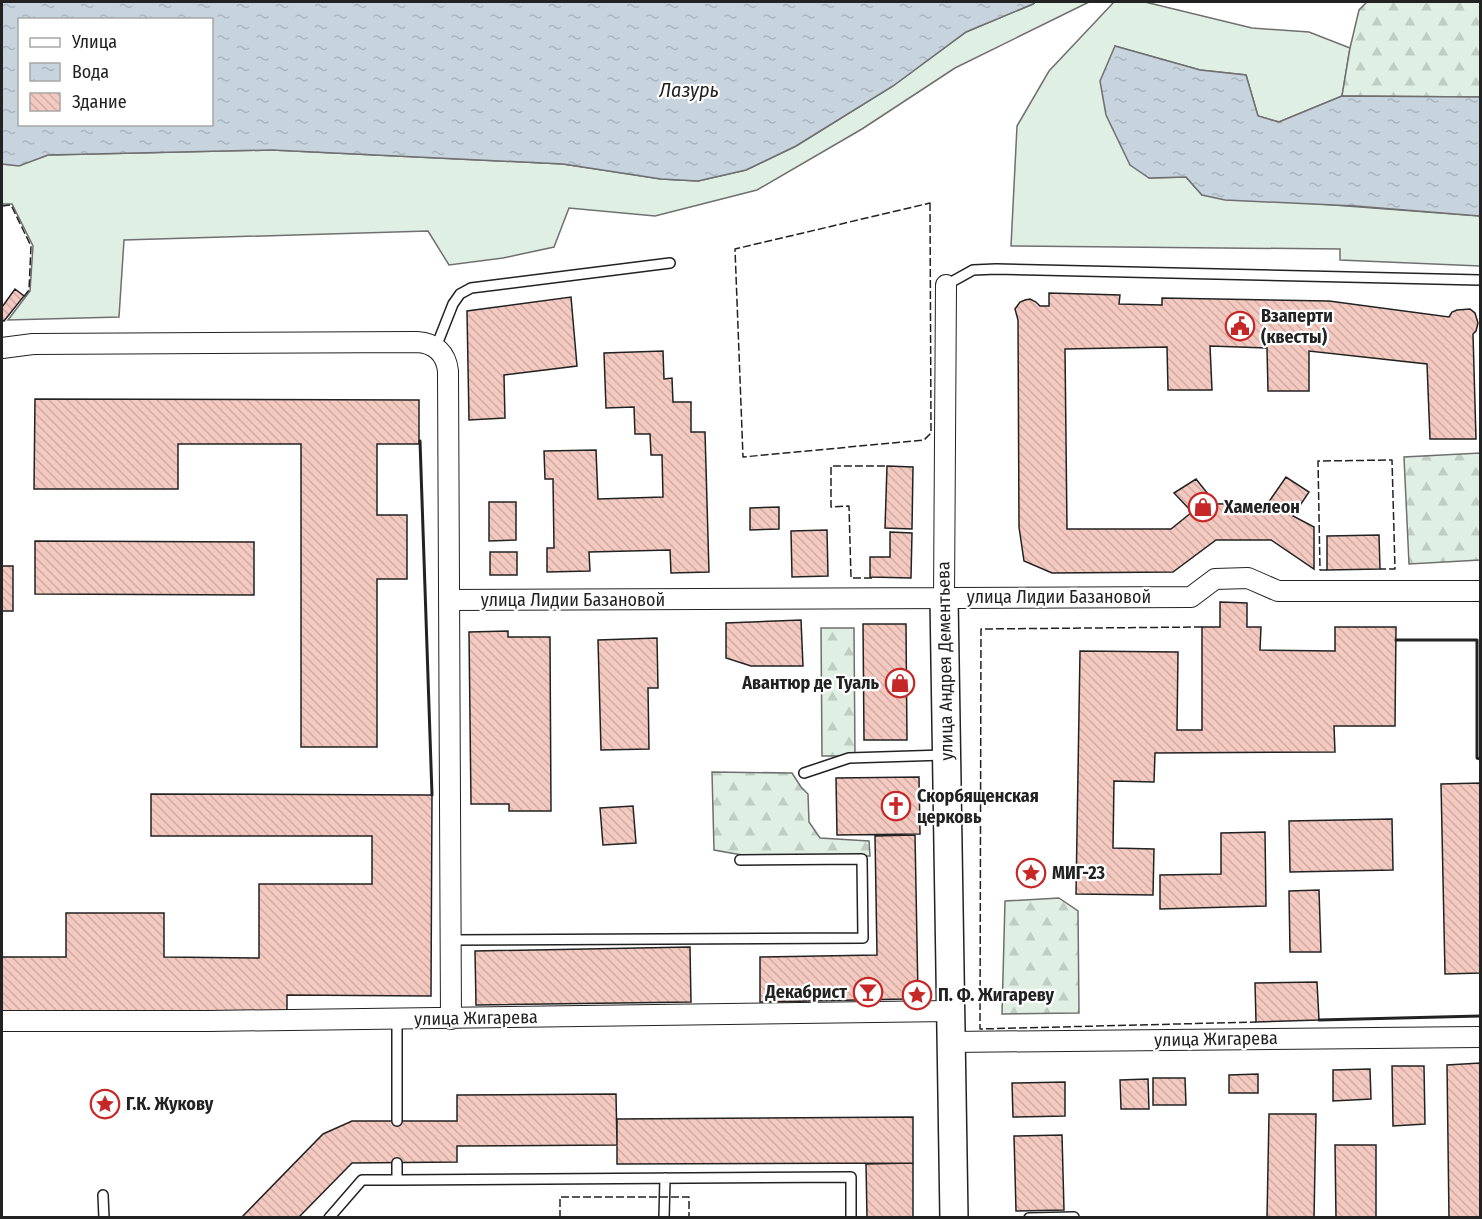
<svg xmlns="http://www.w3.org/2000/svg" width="1482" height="1219" viewBox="0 0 1482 1219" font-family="'Fira Sans Condensed',sans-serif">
<defs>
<pattern id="forest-firs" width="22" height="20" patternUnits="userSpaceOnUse" patternTransform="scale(1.5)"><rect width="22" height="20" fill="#e0efe3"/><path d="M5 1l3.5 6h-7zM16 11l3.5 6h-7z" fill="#c0cdc2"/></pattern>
<pattern id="water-ripples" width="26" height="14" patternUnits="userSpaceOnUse" patternTransform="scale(1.5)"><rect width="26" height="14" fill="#c7d3dd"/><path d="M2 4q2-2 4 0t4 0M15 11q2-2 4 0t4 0" fill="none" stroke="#abb5bd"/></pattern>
<pattern id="building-back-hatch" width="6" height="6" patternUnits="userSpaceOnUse" patternTransform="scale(1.5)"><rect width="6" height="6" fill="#f3c9c0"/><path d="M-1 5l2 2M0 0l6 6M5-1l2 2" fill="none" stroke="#d0aca5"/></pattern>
</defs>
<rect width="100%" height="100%" fill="#fff"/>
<!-- grass -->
<path fill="#e0efe3" stroke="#6f6f6f" stroke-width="1.5" d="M1035,2h54l-134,66 -93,61 -105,61 -102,26 -86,-8 -15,39 -51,11 -54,7 -21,-34 -304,9 -5,77 -111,3 22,-29 3,-45 -21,-42h-10v-40l17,1 29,-10 224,-5 291,14 98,15 37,2 48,-11 50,-24 97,-60 73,-54 67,-28z
M1114,2h31l107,26 57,4 41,16 -8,48 -63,26 -21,-6 -12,-41 -46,-5 -85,-24 34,132 37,-1 16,18 278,21v50l-140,-6v-11l-329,-3 6,-120 32,-55z"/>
<!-- forest -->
<path fill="url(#forest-firs)" stroke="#6f6f6f" stroke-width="1.5" d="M1367,2h113v95l-138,-1 8,-48 9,-38z
M1480,453v107l-71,4 -5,-107z
M821,628h33l1,128h-33z
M712,772l80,1 9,14 7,7 1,28 11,16 49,3 1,15h-122l-34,-6z
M1059,898l19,13 1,102 -77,1 3,-113z"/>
<!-- water -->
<path fill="url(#water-ripples)" stroke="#6f6f6f" stroke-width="1.5" fill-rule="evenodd" d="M2,2h1033l-2,2 -67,28 -73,54 -97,60 -50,24 -48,11 -37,-2 -98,-15 -291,-14 -224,5 -29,11 -17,-2zM20,20h192v104h-192z
M1115,46l85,24 46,5 12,41 21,6 63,-26 138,1v119l-125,-10 -130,-6 -23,-5 -16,-18 -37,1 -19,-13 -24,-50 -6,-34z"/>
<!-- building -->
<path fill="url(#building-back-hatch)" stroke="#222" stroke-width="1.5" d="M15,289l9,7 -20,25 -2,-1v-13z
M1049,293l71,2 -1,9 43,1v-7l167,3 120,16 3,-5 5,-2 13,-1 5,4 3,10 -2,8 -3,3 3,105h-46l-3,-75 -118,-13v40h-41l-1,-43 -57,-2 2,44h-44l-1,-43 -102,2 2,180h104l21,-17 -18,-19 22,-14 20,25 52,-1 18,-26 23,15 -16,24 21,11v42l-43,-29h-55l-43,32 -121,1 -28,-12 -5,-34 -1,-207 -3,-11 5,-7 5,-2 5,-1 6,3 4,4h9z
M571,297l6,69 -73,9 1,43 -36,2 -2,-109z
M663,351l1,28 8,-1 1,24h18v30h14l4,140 -38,1 -1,-23 -81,2 1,19 -43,1v-24h7l-1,-69h-8l-1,-28 52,-1 2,49 65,-2 -1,-42h-11l-1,-21h-15l-1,-27 -28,1 -2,-55z
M35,399l384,1v44h-42v71h30v64h-30v168h-76v-303h-123v45h-144z
M887,466l26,1 -1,62 -27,-1z
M489,502h27v38l-27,1z
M779,507v22l-29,1v-22z
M827,530l1,46 -36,1 -1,-46z
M890,532l22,1 -1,45 -41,-1v-20h20z
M1379,535l1,34 -53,1v-34z
M35,541l219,1v53l-219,-1z
M490,552h27v23h-27z
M2,566h11v45h-11z
M1220,602l27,1v24h14l-1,23 75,1v-24h61l-1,99h-61l1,26 -180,1 -1,29 -40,-1 -1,67 41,1 -1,46 -77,-1 4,-243 98,1 -1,78h25v-103h18z
M801,620l2,46h-52l-25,-8v-35z
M863,624h43l1,116h-43z
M508,631v6h42l1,174h-42v-7h-38l-2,-172z
M657,638l1,50h-10l1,61 -48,1 -3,-110z
M919,777l1,57 -83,1 -1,-57z
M1480,783v190l-35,1 -4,-190z
M151,794l281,1 -1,201 -144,-1v18l-285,-1v-55h64v-44h98v44l95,1v-74h113v-48h-221z
M633,806l3,37 -33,2 -3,-37z
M1392,819l1,51 -103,2 -1,-51z
M1265,832l1,74 -106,3v-34l61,-1v-41z
M915,835l3,160h-13v4l-145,3v-45l117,-2 -2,-119z
M1319,890l2,62h-31l-1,-61z
M690,947l1,55 -215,3 -1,-54z
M1317,982l2,38 -63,2 -1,-39z
M1480,1063v155h-31l-2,-153z
M1392,1066h32l1,58 -32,2z
M1370,1069l1,30 -38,2v-31z
M1258,1074v19h-29v-18z
M1153,1078h32l1,27h-33z
M1148,1079l1,30h-28l-1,-29z
M1065,1082v34l-52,1 -1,-34z
M616,1094l1,51 -160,1v16l-105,1 -54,55h-57l82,-84 29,-13h105v-26z
M1269,1114h47l-2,104h-47z
M913,1117v46l-296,1v-45z
M1062,1135l2,75 -48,1 -2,-75z
M1335,1145h41v73h-40z
M913,1163v55h-46l-1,-54z"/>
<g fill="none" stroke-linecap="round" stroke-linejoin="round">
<!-- lane casing -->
<g stroke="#222" stroke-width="12">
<path id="lane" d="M946,285l27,-15 23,-1 484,11
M436,347l17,-43 7,-10 11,-6 199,-25
M804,773l45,-15 95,-3
M451,940l412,-2 -1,-79 -122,1
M397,1019v102
M397,1163v17l454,-3v41
M103,1195l1,23
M329,1218l33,-38h35
M664,1218l1,-40
M1029,1218l45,-1"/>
</g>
<!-- street casing -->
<g stroke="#222" stroke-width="22">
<path id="street" d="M2,348l31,-4 384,-2c18,1 29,11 31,29l3,648
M944,598l2,-313
M450,600l741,-3 24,-18 33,-1 30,13h202
M2,1021h207l741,-10
M951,1042l529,-5"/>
</g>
<!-- secondary casing -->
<g stroke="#222" stroke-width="30">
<path id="secondary" d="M944,598l10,620"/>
</g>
<!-- lane -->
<use href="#lane" stroke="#fff" stroke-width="9"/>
<!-- street -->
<use href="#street" stroke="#fff" stroke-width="20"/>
<!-- secondary -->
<use href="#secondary" stroke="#fff" stroke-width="27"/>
<!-- fence -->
<path stroke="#222" stroke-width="1.5" stroke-dasharray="8 3" stroke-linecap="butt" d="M930,203l1,230 -7,7 -181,17 -8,-208z
M2,206l9,-1 20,41 -2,44 -7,9
M1327,570h-7l-2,-109 74,-1 3,109h-15
M872,578h-21l-2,-72 -18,1v-41h56
M1202,627l-221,2 -1,400 276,-7
M560,1218v-21h129v21"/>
<!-- wall -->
<path stroke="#222" stroke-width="3" d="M420,441l12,354
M1396,640h81v118l3,1
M1319,1020l161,-4"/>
</g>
<!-- icons -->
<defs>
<g id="civic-ring" transform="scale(1.5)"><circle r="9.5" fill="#fff" stroke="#c62828" stroke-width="1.5"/><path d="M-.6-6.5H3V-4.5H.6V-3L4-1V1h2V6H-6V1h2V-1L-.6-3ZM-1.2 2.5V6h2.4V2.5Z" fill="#c62828"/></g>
<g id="shop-ring" transform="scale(1.5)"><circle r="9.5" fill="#fff" stroke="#c62828" stroke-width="1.5"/><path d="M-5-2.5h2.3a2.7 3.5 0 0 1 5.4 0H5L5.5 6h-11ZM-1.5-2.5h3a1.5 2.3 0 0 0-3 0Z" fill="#c62828"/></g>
<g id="church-ring" transform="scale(1.5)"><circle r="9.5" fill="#fff" stroke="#c62828" stroke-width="1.5"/><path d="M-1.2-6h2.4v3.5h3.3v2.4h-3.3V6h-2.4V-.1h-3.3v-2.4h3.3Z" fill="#c62828"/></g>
<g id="sight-ring" transform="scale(1.5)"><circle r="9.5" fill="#fff" stroke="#c62828" stroke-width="1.5"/><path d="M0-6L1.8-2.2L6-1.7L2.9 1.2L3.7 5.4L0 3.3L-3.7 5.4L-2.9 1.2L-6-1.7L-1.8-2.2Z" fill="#c62828"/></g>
<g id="bar-ring" transform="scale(1.5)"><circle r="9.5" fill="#fff" stroke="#c62828" stroke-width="1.5"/><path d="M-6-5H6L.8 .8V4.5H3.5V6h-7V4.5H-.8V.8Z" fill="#c62828"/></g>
</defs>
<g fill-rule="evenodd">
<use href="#civic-ring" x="1240" y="326"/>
<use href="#shop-ring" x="1203" y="507"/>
<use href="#shop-ring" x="900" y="683"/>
<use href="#church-ring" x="896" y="806"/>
<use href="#sight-ring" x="1031" y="873"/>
<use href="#bar-ring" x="868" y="992"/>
<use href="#sight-ring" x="917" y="995"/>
<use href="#sight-ring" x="105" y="1104"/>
</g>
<g text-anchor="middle" stroke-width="4.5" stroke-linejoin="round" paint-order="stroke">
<!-- poi labels -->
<g font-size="18" font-weight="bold" fill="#222" stroke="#fff" text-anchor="start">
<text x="1261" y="322">Взаперти<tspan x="1261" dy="21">(квесты)</tspan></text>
<text x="1224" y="513">Хамелеон</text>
<text x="879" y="689" text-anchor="end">Авантюр де Туаль</text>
<text x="917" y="802">Скорбященская<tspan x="917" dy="21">церковь</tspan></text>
<text x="1052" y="879">МИГ-23</text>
<text x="847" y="998" text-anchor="end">Декабрист</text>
<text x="938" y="1001">П. Ф. Жигареву</text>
<text x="126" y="1110">Г.К. Жукову</text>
</g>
<!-- street labels -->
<g font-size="18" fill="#222" stroke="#fff">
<text x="1059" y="603">улица Лидии Базановой</text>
<text x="573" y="606">улица Лидии Базановой</text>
<text transform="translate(945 661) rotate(-91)" y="6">улица Андрея Дементьева</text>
<text transform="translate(476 1018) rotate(-1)" y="6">улица Жигарева</text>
<text transform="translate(1216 1039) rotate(-1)" y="6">улица Жигарева</text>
</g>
<!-- water labels -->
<g font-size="20" font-style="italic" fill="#222" stroke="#fff">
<text x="689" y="97">Лазурь</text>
</g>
</g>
<!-- border -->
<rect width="1482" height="1219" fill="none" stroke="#222222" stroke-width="6"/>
<!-- legend -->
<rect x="18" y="18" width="195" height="108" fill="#ffffff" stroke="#a7a7a7" stroke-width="1.5"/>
<rect x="30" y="38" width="30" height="9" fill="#ffffff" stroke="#a7a7a7" stroke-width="1.5"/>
<text x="72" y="48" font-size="18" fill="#222222">Улица</text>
<rect x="30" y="63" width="30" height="18" fill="url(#water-ripples)" stroke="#a7a7a7" stroke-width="1.5"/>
<text x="72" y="78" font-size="18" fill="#222222">Вода</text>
<rect x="30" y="93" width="30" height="18" fill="url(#building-back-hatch)" stroke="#a7a7a7" stroke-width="1.5"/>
<text x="72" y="108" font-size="18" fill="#222222">Здание</text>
</svg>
